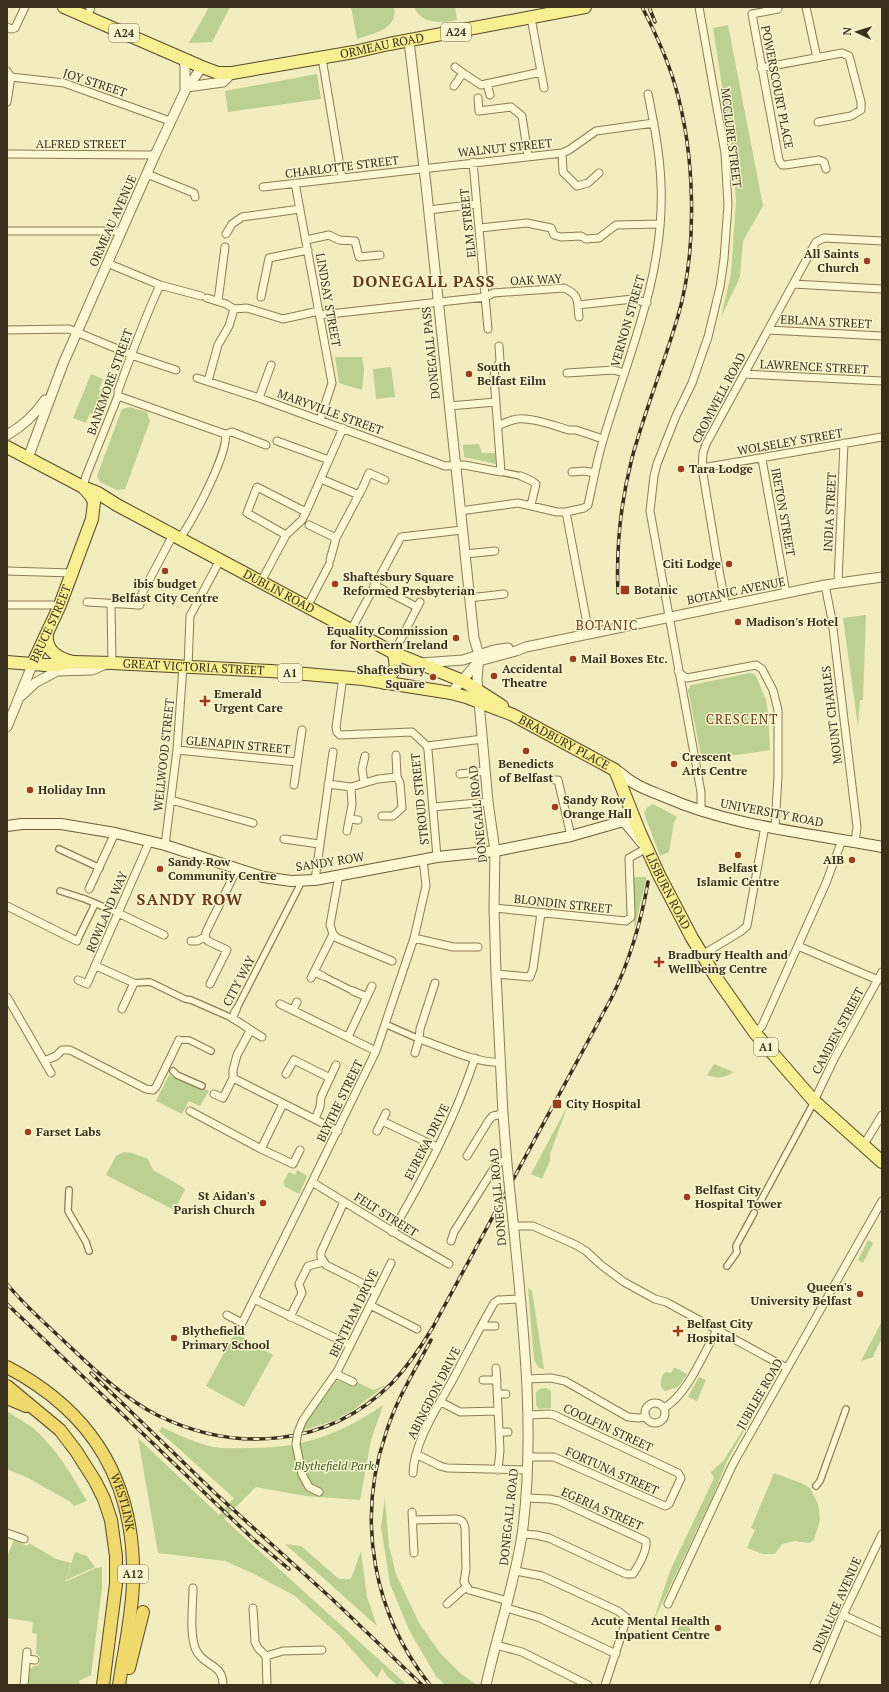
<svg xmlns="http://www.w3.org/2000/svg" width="889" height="1692" viewBox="0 0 889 1692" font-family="'PT Serif',serif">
<rect width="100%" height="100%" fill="#f1edbe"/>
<!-- green -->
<path fill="#bbd091" d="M209,7h21l-18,35 -23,1z
M351,7h43c4,23 -20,26 -37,32z
M414,7h41l2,13c-15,3 -35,5 -43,-13z
M728,25l35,181 -20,35 -3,36 -19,40 10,-43 5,-73 -4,-51 -19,-122z
M317,74l4,25 -93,13 -3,-21z
M335,357h27l2,12 -2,21 -23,-7z
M391,367l4,30 -19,2 -3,-30z
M91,374l12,5 -4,11 11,4 -9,23 -11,-4 -4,10 -13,-5z
M130,407l17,5 3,9 -25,68 -8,1 -17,-8 -3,-6 25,-67z
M479,444l3,9h13l1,11 -32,-7 -1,-12z
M866,615l-3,85h-3l-2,27 -15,-109z
M750,673l4,1 2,2 10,24 2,12 2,38 -68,10 -14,-70 3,-5z
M653,804l24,13 -3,5 -5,30 -9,4 -16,-43 4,-6z
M634,877h12v3l-12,51z
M714,1064l20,8c-10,6 -16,7 -27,3z
M169,1075l26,12 2,-2 12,6 -9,15 -11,-5 -7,13 -26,-13z
M568,1105l-18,49v7l-8,18 -11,-5z
M124,1152l8,1 16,6 5,11 28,16 4,4 -11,20 -68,-35 10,-19z
M297,1170l9,5 1,2 -8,17 -15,-8 1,-2 -2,-1 6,-11 6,3z
M868,1240l5,3 -10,20 -5,-3z
M528,1288l4,3 12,78 -5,-1 -5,-8z
M882,1321v17l-9,18 1,1 -13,4z
M235,1333l38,22 -29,52 -38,-21z
M674,1368h2l11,6 -9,13 -13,4c-7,-5 -4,-10 -2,-17l4,-2 4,1z
M699,1377l7,3 -9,21 -9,-4z
M336,1381h3l15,6 3,-5 16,8 13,-5 -34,26 -20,10 -30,10 7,-14z
M546,1388l5,3v17l-12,1 -3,-4v-13l4,-3z
M383,1405l-12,35 -11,60 -54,-4 -50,-9 -32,32 183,166h-10l-10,-9 -5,-8 -5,10 -38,-43 -44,-39 -43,-23 -27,-12 -67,-8 -20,-115 81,77 15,-17 -75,-67 3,-4c17,8 33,16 51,20 11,2 23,1 34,1 52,1 93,-13 136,-43z
M7,1411c8,6 18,11 26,17 24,21 38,46 54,73l-13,5 -5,-5 -41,-23 -21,-9z
M748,1424l-21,37 -14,35 -57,120h-1l15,-45 44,-93 -3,-6 13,-12 18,-29z
M774,1473l27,10 9,5 8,16 2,16 -6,20 -5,3 -14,-2 -13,3 -7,10h-12l-16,-6 8,-18 -4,-2z
M385,1498l4,48 7,28 23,49 21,30 20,20 17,12h-32l-9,-9 -27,-46 -19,-46 -9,-57z
M14,1540l13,6 2,-3 27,16 15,4 -6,19 31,-14 6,-1v21l-11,87 -12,6 1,4h-52l2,-16 4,-3 5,-1 1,-8 -4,-4 1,-19 -5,-1 1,-11 -26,-4 1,-64z
M285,1544l16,2 38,33h12l10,-28 6,46 10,29z
M75,1552l12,4 8,11 -29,13z
M678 1630a6 6 0 1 1 12 0a6 6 0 1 1-12 0Z"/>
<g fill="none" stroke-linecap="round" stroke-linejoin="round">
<!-- pedestrian casing -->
<g stroke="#8a7d55" stroke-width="8">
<path id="pedestrian" d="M501,472l20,4
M59,849l41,19
M60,891l25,8 33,14
M77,941l18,-37
M323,976l30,15
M134,983l16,-1 35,17 6,1 41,18
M236,1010l66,-129
M385,1024l34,15
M179,1040h10l22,11
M173,1071l4,4 25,11
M69,1190l-1,21 18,31 3,9
M758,1206l56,-104
M727,1266l10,-14 -1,-6 18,-33
M816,1486l4,-5 26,-72"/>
</g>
<!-- minor casing -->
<g stroke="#8a7d55" stroke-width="9">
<path id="minor" d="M699,7l26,146 3,52 -4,54 -4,28 -12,50 -16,46 -16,33 -19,48 -3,12 -4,35 51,281v19
M806,7l11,51
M778,9l-26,5 27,146 3,5h3l34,-5 5,2 2,7
M87,17l4,-10
M531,18l13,70
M7,27l4,2 4,-1 10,-21
M322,58l20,120
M455,67l8,6
M761,68l81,-15 7,3 12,46v8l-10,6 -33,6
M7,71l4,6 -4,25
M11,77l53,6 106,38
M487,84l3,11
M454,86l9,-13 18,12 60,-13
M478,98l1,13 32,-4 11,9 6,40
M562,153l1,19 14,14 11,-3 11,-10
M7,154l148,1
M473,162l15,167
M147,174l47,19 1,4
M295,183l37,200 -12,37
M263,187l299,-34 7,-3 27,-19 58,-8
M429,210l48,-6
M480,228l47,-5 24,5 3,7 7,2 20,-1 5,3 13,-1 17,-13 44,-1
M7,231h115
M226,234l6,-10 10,-7 58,-8
M306,240l23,-5 10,5 16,1 4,16 21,-2
M107,263l53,22 41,11
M793,284l89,5
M261,297l8,-39 39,-8
M207,298l19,6 8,5 13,-1 36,11 36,-8
M218,301l7,-54
M578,305l55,-6 14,4
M320,315l166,-18 7,-4 71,-5c16,7 13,13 15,29
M7,330l62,-1 68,28 39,13
M768,330l114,6
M567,373l47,-3 10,3
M744,374l138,7
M197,378l62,20 186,68 19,-1 37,7 -7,-95 1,-6 5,-10 -1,-15
M208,381l10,-36 11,-19 5,-17
M118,396l107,38 7,-2 34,13
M259,398l12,-33
M449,406l47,-4
M498,425c6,-1 10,-4 15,-5 13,-5 42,6 56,10h7l27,9
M277,441l52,19
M762,459l24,134
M702,468l180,-31
M572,472l12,-1 11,2
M521,476l11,5 4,3 -5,21
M321,479l38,16
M83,487l3,-11 32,-80v-5c13,-36 26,-71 42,-106
M460,511l58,-8 39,9h9l18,-4 4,-3c5,-22 9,-46 16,-68 25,-84 61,-163 57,-253 -1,-30 -7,-60 -13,-90
M566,512l23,122
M309,525l27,13
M286,535l-39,-22 10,-26 49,25
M179,539c12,-14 51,-89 46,-105
M465,554l30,-3
M330,560l6,-22 27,-51 6,-14 16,7
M7,571l65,2
M261,582l25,-47 16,-15 4,-8 37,-84
M838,582l6,-139
M374,585l43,22
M825,585l7,35 25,207 -2,15
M469,598l35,-4
M87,602l53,3
M111,604l1,59
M7,605h53
M136,605l37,-70
M726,606l-6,-30 -18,-108 1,-15 3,-9 110,-202 8,-4 58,3
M307,607l22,-42
M351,630l50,-93 61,-7
M394,653l26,-51
M188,667l2,-51 30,-56
M678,671l5,5 4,2 69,-13 6,4 11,21 5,20v66l-3,52
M343,677l-7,50 1,5 3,3 72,-3 15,14 1,4 9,107
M427,746l56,-7
M177,750l120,12
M396,755l1,22
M460,774l25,-3
M555,780h3l13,56
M364,783l-2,-14 3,-13
M328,784l23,3 27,-8 19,-2 3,6 2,25 -9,8h-11
M294,785l8,-55
M171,800l82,23
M433,807l55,-5
M350,819l8,1
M347,831l5,-26 -1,-18
M284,839l35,5
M165,845l12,-95 6,-84
M339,875l-9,50 3,9 4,4 55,23
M315,880l18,-128
M89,889l26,-56
M7,906l70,35
M494,908l132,13 5,-4v-4l-2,-55 18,-10
M118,913l46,22
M205,937l1,-5 31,-63
M205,937l3,4 19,9 -17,34
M414,938l39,9h25
M191,941h6l8,-4
M798,946l80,34
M702,955l38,-23 7,-6 18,-100
M96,966l38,17 -12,26
M314,972l9,4
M496,974l34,3 3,-8 8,-56
M311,978l22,-44
M78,980l9,4 63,-144
M353,991l14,6
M7,997l44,76
M280,1004l96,47
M236,1010l-4,8c11,6 19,13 30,19
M293,1010l4,-8
M755,1033l7,-7 64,-143 16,-43
M348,1037l24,-51
M419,1039c22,7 58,25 81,23
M415,1053l4,-14 1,-10 15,-46
M44,1061l12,-5 6,-6h8l76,39 7,1 3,-3 23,-47
M286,1074l8,-14 36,18
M233,1078l105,53
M214,1094l9,4 10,-20v-8l4,-15 13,-24
M814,1101l21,-44 47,-85
M283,1104l-22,45 32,15 7,-14
M190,1111l71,38
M315,1119l5,-12 1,-10 15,-32
M382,1121l55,26
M377,1131l9,-18
M863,1146l19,-31
M467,1156l22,-36 4,-4 10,-2
M312,1182l88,54 49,28
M344,1202l-23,50v5l5,8 34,17 4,5 12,5
M513,1226h20l43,19 10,6 15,14 23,17 31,17 11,3 121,66
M392,1232c32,-55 63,-113 83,-174
M451,1241l3,-9 42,-67 5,-3 6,-1
M254,1299l96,46
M370,1305l47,24
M227,1315l15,8 70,-141 64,-131 38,-113 12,-52 -3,-27
M290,1317l12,-24 -3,-9 9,-18 15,-4
M481,1326h14
M496,1368l4,82 -2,20
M336,1374l17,8
M526,1379l25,-1 14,3 63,36 11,1 7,-1
M483,1380h14
M498,1394h8
M441,1402l19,10 38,-1
M645 1413a10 10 0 1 1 20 0a10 10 0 1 1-20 0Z
M664,1408c24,-14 39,-54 53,-78
M298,1432l5,-12 35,-50 53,-107
M499,1432h9
M296,1444l6,30 7,13 10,5
M416,1454l24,12 7,2 80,2
M527,1457h27l111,49 4,-2 12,-26 -3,-5 -124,-58 -4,-1 -22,1
M413,1473c1,-31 24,-65 39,-92 14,-26 27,-52 42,-78l4,-3 22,-1
M412,1512l2,41
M413,1520l43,-1c6,1 8,3 9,9l1,41 -2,13 5,8 39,11
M7,1533l17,6
M522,1534l14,1 13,3 77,36h7c6,-9 14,-23 13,-33l-87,-40 -10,-2 -23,-1
M516,1571l26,5 76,35 9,7 -22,67
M193,1588c0,17 -4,47 3,62 8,17 27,13 27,35
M447,1604l19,-17
M668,1604l65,-140 149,-263
M253,1608l2,34 3,6 8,8
M507,1608l33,10 76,36
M843,1615l39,18
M496,1645l26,7 66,33
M266,1656l17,-5 39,-1
M266,1656l1,29
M27,1659l8,1
M24,1685l3,-33
M814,1685l29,-70 39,-81"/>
</g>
<!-- tertiary casing -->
<g stroke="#8a7d55" stroke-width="11">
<path id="tertiary" d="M409,41l17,144 48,453 5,17 -2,25 11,122 7,49 -1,57 2,66 7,140 4,50
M184,59l1,8v24
M187,87l36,-5 9,-9
M7,435c16,-9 27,-19 38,-35
M28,458l35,-94 92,-209 30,-64 17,-24
M479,661l37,-10 10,-4 299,-62 57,-8
M421,663l42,-3 31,-10 14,-2
M451,693l28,-32
M20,697l15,-14 22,-12 35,-1 14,-6
M7,727l26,-64
M486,1685c11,-50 28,-99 36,-150 14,-104 1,-211 -9,-314"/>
</g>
<!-- secondary casing -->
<g stroke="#6c5e39" stroke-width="12">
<path id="secondary" d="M619,772c14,13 29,18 46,25 68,30 145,36 217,50
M624,821l20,24
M7,826l15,-2h39l54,9 50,12 98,32 28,4 24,-1 122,-23 58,-6 76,-15 49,-14 15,-1"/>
</g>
<!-- primary casing -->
<g stroke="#58492a" stroke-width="14">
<g id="primary">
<path id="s1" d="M64,7l138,60 16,6h14l122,-21 35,-8 196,-37"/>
<path id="s2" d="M7,447l76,40 15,6 19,12 277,148 69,28 39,25"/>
<path d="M47,634c-2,17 11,24 26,28"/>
<path id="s3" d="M7,662l38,3h11l17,-3 39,1 159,8 92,8 88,14 15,4 47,18 102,55 25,63 19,42 33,63 25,41 38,54 59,68 68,61"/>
<path id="s4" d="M33,663l27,-58 32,-86 2,-17 -3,-6 -7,-8"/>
<path d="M385,683l11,-16 -2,-14"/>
</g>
</g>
<!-- trunk casing -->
<g stroke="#58492a" stroke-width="14">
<g id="trunk">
<path id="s5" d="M7,1367c88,46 129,117 126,216 -1,34 -9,68 -14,102"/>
<path d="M7,1386l53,44 16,21 19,30 9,18 7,21 5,36v28l-13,101"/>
<path d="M7,1398l19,8"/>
<path d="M129,1668l14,-56"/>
</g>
</g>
<!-- pedestrian -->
<use href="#pedestrian" stroke="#fbf8d2" stroke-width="5.5"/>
<!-- minor -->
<use href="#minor" stroke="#fbf8d2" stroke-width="7"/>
<!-- tertiary -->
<use href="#tertiary" stroke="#fbf8d2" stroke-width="9"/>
<!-- secondary -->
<use href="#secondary" stroke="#fbf8d2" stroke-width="10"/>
<!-- primary -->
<use href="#primary" stroke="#f8ee92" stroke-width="12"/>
<!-- trunk -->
<use href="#trunk" stroke="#f0d96c" stroke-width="12"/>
<!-- rail casing -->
<g stroke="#39301b" stroke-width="3.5">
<path id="rail" d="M649,7l6,15
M618,593c-2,-45 3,-92 14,-135 13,-48 32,-94 46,-142 20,-68 17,-163 -3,-231 -8,-27 -20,-53 -33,-78
M7,1284c18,22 39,40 60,60 27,25 56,54 90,71 79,39 171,32 235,-32 16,-17 29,-36 41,-56l179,-330c18,-37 29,-75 36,-115
M7,1304l245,234 37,31
M91,1373l124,120 116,105 91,87
M430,1685c-57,-71 -74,-166 -44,-252 10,-33 29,-63 45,-93"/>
</g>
<!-- rail -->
<use href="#rail" stroke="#f8f5ce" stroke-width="2" stroke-dasharray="6" stroke-linecap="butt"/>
<!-- minor-bridge casing -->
<g stroke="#8a7d55" stroke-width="9" stroke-linecap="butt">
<path id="minor-bridge" d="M296,1444l2,-12"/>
</g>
<!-- tertiary-bridge casing -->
<g stroke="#8a7d55" stroke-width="11" stroke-linecap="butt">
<path id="tertiary-bridge" d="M507,1164l6,57"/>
</g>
<!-- minor-bridge -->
<use href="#minor-bridge" stroke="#fbf8d2" stroke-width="7"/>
<!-- tertiary-bridge -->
<use href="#tertiary-bridge" stroke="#fbf8d2" stroke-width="9"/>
</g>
<!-- markers -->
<g fill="#9e3c21" stroke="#f8f5ce" stroke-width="1.5">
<circle cx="867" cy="261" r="4"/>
<circle cx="469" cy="374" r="4"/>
<circle cx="681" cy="469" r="4"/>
<circle cx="729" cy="564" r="4"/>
<circle cx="165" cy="571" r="4"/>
<circle cx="335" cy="584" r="4"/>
<rect x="620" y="585" width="10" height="10" rx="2"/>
<circle cx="738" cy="622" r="4"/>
<circle cx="456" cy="638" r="4"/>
<circle cx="573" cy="659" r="4"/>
<circle cx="494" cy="676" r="4"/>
<circle cx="433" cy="677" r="4"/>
<path d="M203 695h4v4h4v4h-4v4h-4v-4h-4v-4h4z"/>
<circle cx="526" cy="751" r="4"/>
<circle cx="674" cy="764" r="4"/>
<circle cx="30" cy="790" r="4"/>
<circle cx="555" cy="807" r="4"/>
<circle cx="738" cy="855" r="4"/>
<circle cx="852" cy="860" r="4"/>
<circle cx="160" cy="869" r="4"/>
<path d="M657 956h4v4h4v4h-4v4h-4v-4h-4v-4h4z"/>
<rect x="552" y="1099" width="10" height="10" rx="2"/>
<circle cx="28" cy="1132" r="4"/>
<circle cx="687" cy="1197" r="4"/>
<circle cx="263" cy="1203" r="4"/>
<circle cx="860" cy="1294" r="4"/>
<path d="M676 1325h4v4h4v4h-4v4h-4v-4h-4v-4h4z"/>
<circle cx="174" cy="1338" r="4"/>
<circle cx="718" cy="1628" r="4"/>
</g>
<g text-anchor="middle" stroke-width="3" stroke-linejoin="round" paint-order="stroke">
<!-- shield labels -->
<g fill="#f8f5ce" stroke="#726b51" stroke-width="1">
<rect x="441" y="23" width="30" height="18" rx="3"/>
<rect x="109" y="24" width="30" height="18" rx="3"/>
<rect x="278" y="664" width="24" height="18" rx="3"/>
<rect x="754" y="1038" width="24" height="18" rx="3"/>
<rect x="118" y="1565" width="30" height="18" rx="3"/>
</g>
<g font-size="11" font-weight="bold" fill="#39301b">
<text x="456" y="36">A24</text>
<text x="124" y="37">A24</text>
<text x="290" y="677">A1</text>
<text x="766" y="1051">A1</text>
<text x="133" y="1578">A12</text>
</g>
<!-- street labels -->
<g font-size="12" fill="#39301b" stroke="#f8f5ce">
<text dy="4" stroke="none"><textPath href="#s1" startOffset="334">ORMEAU ROAD</textPath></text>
<text transform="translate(95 83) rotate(18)" y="4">JOY STREET</text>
<text transform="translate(777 87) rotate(79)" y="4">POWERSCOURT PLACE</text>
<text transform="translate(731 138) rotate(83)" y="4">MCCLURE STREET</text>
<text x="81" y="148">ALFRED STREET</text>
<text transform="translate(505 148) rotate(-6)" y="4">WALNUT STREET</text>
<text transform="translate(342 167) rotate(-7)" y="4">CHARLOTTE STREET</text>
<text transform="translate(113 221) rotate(-66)" y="4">ORMEAU AVENUE</text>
<text transform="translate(468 223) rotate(-96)" y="4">ELM STREET</text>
<text transform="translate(536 280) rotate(-3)" y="4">OAK WAY</text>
<text transform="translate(328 300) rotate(80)" y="4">LINDSAY STREET</text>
<text transform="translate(628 321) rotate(-74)" y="4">VERNON STREET</text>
<text transform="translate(826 322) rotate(3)" y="4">EBLANA STREET</text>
<text transform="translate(431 353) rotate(-96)" y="4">DONEGALL PASS</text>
<text transform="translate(814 367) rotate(3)" y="4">LAWRENCE STREET</text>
<text transform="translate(110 382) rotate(-70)" y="4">BANKMORE STREET</text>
<text transform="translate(719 398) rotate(-62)" y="4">CROMWELL ROAD</text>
<text transform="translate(330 412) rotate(20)" y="4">MARYVILLE STREET</text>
<text transform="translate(790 442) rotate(-10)" y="4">WOLSELEY STREET</text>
<text transform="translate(783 512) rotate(80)" y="4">IRETON STREET</text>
<text transform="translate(830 512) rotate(-87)" y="4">INDIA STREET</text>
<text transform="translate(736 591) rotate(-11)" y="4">BOTANIC AVENUE</text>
<text dy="4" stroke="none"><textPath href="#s2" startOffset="308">DUBLIN ROAD</textPath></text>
<text dy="4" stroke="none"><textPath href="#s4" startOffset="43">BRUCE STREET</textPath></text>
<text dy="4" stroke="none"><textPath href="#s3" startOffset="187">GREAT VICTORIA STREET</textPath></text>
<text transform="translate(832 715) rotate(-97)" y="4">MOUNT CHARLES</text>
<text dy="4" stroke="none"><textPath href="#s3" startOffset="570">BRADBURY PLACE</textPath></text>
<text transform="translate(238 745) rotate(5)" y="4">GLENAPIN STREET</text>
<text transform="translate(164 755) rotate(-84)" y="4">WELLWOOD STREET</text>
<text transform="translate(420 799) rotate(-96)" y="4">STROUD STREET</text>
<text transform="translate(772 813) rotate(11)" y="4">UNIVERSITY ROAD</text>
<text transform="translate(478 814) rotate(-96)" y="4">DONEGALL ROAD</text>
<text transform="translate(330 862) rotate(-9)" y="4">SANDY ROW</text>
<text dy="4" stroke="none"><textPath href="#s3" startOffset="760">LISBURN ROAD</textPath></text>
<text transform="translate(563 904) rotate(6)" y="4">BLONDIN STREET</text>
<text transform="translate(107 912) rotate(-67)" y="4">ROWLAND WAY</text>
<text transform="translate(239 981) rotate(-62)" y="4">CITY WAY</text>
<text transform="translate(838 1031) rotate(-62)" y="4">CAMDEN STREET</text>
<text transform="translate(340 1101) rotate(-64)" y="4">BLYTHE STREET</text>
<text transform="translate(427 1142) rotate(-63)" y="4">EUREKA DRIVE</text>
<text transform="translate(498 1197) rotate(-95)" y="4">DONEGALL ROAD</text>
<text transform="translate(386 1215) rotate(32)" y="4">FELT STREET</text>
<text transform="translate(354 1313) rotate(-64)" y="4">BENTHAM DRIVE</text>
<text transform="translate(434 1393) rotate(-63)" y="4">ABINGDON DRIVE</text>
<text transform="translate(760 1394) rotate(-60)" y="4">JUBILEE ROAD</text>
<text transform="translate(608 1428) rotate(25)" y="4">COOLFIN STREET</text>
<text transform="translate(612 1471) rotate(24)" y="4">FORTUNA STREET</text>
<text dy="4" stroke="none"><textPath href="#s5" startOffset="184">WESTLINK</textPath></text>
<text transform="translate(602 1509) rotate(24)" y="4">EGERIA STREET</text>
<text transform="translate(509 1517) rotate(-84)" y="4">DONEGALL ROAD</text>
<text transform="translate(837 1605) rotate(-66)" y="4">DUNLUCE AVENUE</text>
</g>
<!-- poi labels -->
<g font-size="12" font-weight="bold" fill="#39301b" stroke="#f8f5ce" text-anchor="start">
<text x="859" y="258" text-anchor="end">All Saints<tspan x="859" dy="14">Church</tspan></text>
<text x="477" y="371">South<tspan x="477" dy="14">Belfast Eilm</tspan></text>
<text x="689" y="473">Tara Lodge</text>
<text x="721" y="568" text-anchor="end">Citi Lodge</text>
<text x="343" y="581">Shaftesbury Square<tspan x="343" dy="14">Reformed Presbyterian</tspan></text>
<text x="165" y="588" text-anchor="middle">ibis budget<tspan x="165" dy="14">Belfast City Centre</tspan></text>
<text x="634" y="594">Botanic</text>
<text x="746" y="626">Madison's Hotel</text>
<text x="448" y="635" text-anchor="end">Equality Commission<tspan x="448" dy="14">for Northern Ireland</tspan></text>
<text x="581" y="663">Mail Boxes Etc.</text>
<text x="502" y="673">Accidental<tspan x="502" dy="14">Theatre</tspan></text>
<text x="425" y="674" text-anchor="end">Shaftesbury<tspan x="425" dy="14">Square</tspan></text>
<text x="214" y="698">Emerald<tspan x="214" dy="14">Urgent Care</tspan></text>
<text x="682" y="761">Crescent<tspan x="682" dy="14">Arts Centre</tspan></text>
<text x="526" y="768" text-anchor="middle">Benedicts<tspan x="526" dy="14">of Belfast</tspan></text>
<text x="38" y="794">Holiday Inn</text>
<text x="563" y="804">Sandy Row<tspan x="563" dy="14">Orange Hall</tspan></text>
<text x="844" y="864" text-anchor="end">AIB</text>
<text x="168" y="866">Sandy Row<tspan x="168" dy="14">Community Centre</tspan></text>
<text x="738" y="872" text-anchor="middle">Belfast<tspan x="738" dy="14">Islamic Centre</tspan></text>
<text x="668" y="959">Bradbury Health and<tspan x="668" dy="14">Wellbeing Centre</tspan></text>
<text x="566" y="1108">City Hospital</text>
<text x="36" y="1136">Farset Labs</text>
<text x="695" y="1194">Belfast City<tspan x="695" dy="14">Hospital Tower</tspan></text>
<text x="255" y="1200" text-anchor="end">St Aidan's<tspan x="255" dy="14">Parish Church</tspan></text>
<text x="852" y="1291" text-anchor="end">Queen's<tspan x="852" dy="14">University Belfast</tspan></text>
<text x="687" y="1328">Belfast City<tspan x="687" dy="14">Hospital</tspan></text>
<text x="182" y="1335">Blythefield<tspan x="182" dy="14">Primary School</tspan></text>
<text x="710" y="1625" text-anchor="end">Acute Mental Health<tspan x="710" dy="14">Inpatient Centre</tspan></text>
</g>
<!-- park labels -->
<g font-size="12" font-style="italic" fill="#3d5720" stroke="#f8f5ce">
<text x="334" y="1470">Blythefield Park</text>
</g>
<!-- neighbourhood labels -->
<g font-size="13" letter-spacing="1" fill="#683a17" stroke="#f8f5ce">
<text x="607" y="630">BOTANIC</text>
<text x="742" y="724">CRESCENT</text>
</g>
<!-- district labels -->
<g font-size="16" font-weight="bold" letter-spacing="1" fill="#683a17" stroke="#f8f5ce">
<text x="424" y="287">DONEGALL PASS</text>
<text x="190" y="905">SANDY ROW</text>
</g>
</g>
<!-- border -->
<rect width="889" height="1692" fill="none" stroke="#39301b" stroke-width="16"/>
<!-- north arrow -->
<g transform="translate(857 32) rotate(274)" stroke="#f8f5ce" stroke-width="3" paint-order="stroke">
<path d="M0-3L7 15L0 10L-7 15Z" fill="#39301b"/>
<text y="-6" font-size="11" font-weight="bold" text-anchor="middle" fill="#39301b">N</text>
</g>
</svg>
